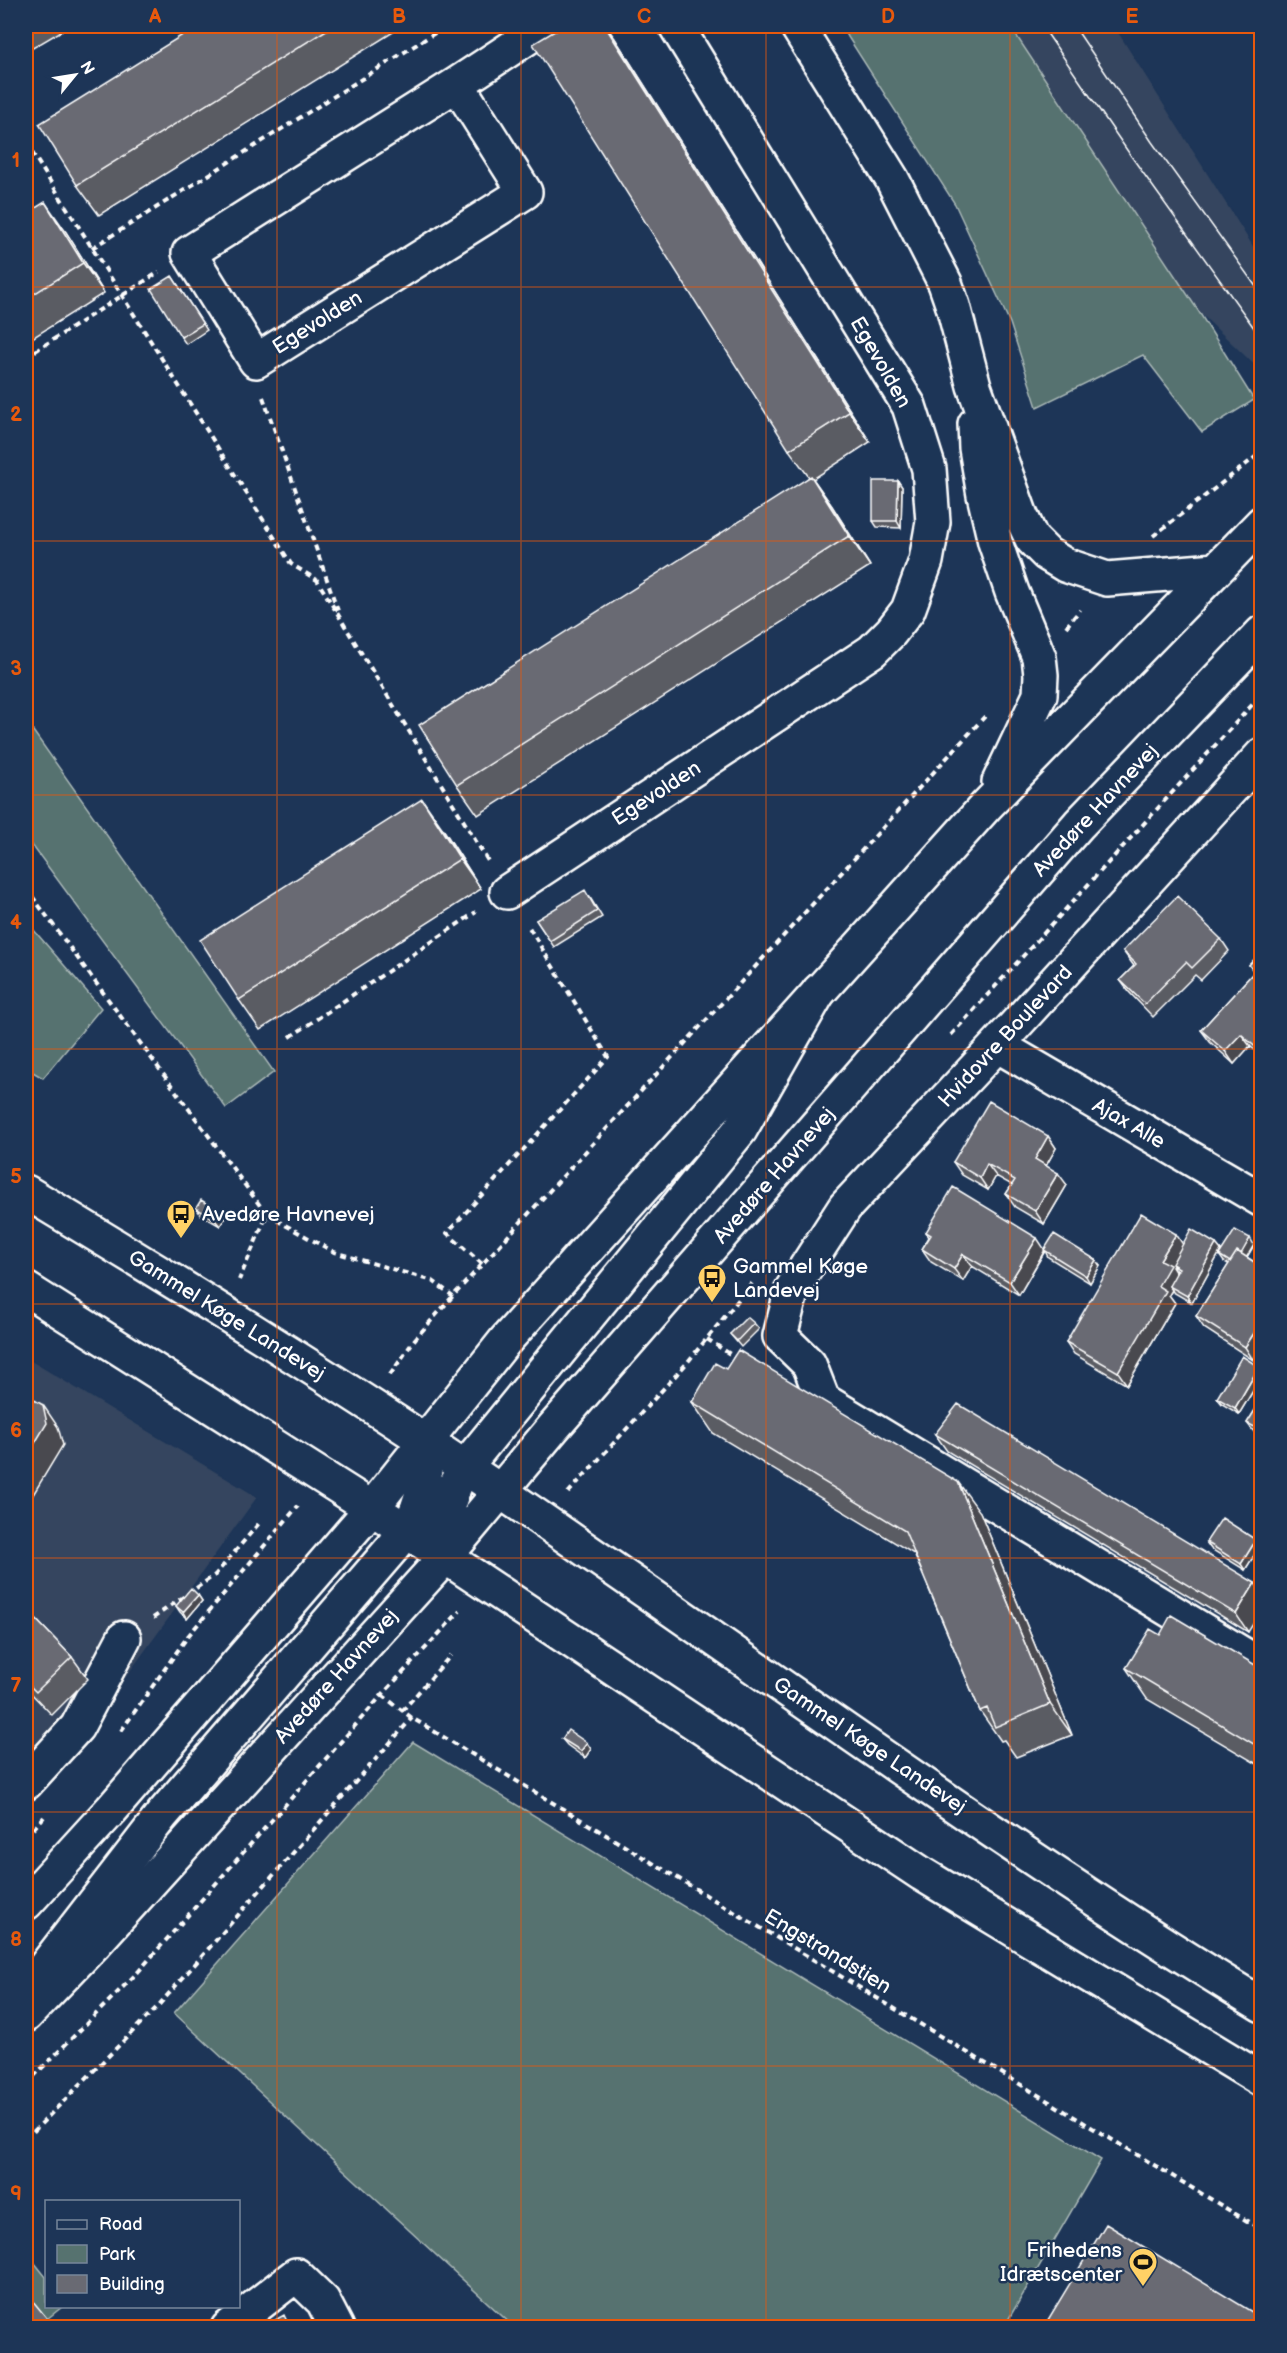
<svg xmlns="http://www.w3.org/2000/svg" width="1287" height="2353" viewBox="0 0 1287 2353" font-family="'Balsamiq Sans',sans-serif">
<rect width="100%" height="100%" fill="#1d3557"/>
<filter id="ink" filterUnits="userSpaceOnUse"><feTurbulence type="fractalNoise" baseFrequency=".0167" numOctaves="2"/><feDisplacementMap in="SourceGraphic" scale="12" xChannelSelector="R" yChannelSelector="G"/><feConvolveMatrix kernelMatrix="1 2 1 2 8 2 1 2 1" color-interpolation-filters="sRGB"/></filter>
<g filter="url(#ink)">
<!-- built -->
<path fill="#34455f" d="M1010,26h104l147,233v112l-62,-59z
M26,1358l231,139 -210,288 -21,-18z"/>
<!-- green -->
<path fill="#56726f" stroke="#aab8b7" stroke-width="1.5" d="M841,26h169l189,286 55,88 -52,32 -59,-77 -106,52 -27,-84 -55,-119z
M26,721l248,351 -48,36 -200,-271z
M26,921l75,87 -58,70 -17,-10z
M413,1742l688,418 -97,167h-490l-340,-314z
M26,2252l20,25v29l16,1 -25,20h-11z"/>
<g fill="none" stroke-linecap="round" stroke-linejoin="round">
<!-- minor casing -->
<g stroke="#fff" stroke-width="38">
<path id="minor" d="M457,84l68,108 -269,169 -67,-108 268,-169 88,-58
M1262,755l-265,290 -152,162 -53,82 -12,47 29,28 14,36 439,266
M507,892l365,-241 19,-19 17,-22 18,-49 7,-39 -4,-53 -20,-63 -233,-380
M997,1045l265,155
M26,1783l51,-56 47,-89
M228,2328l68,-53 27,26 14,27"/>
</g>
<!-- tertiary casing -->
<g stroke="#fff" stroke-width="38">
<path id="tertiary" d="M797,26l95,153 53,104 8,23 21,80 47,130 11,23 15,15 18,11 42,14 109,-9
M975,424l1,24 8,47 11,47 17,50 27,65 2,18 -1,20 -41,87
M26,1903l85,-93 261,-302 133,-167 481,-535 276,-283
M26,2015l70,-73 349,-385 108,-129 526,-604 183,-191"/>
</g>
<!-- secondary casing -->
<g stroke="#fff" stroke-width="38">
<path id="secondary" d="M26,1192c159,96 318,193 471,297 255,173 502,356 765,516
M26,1289l346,219 550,366 340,206
M445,1557l-1,-41 11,-31 10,-18 275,-337 79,-139
M26,1991l136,-176 245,-284c18,-34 19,-53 18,-90"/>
</g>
<!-- path -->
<path stroke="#fff" stroke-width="4" stroke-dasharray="6 4.5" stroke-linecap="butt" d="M26,143l265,421 26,16 171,281
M92,248l354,-222
M26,357l133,-85
M263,397l75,214
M1153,536l109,-84
M1066,627l14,-17
M26,888l241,327 -28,65
M951,1035l311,-341
M290,1037l186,-125
M267,1215l67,37 99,29 20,15
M482,1264l-35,-31 161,-176 -81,-133
M707,1339l29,19
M390,1375l25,-36 38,-43 535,-583
M568,1493l118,-129 67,-82
M153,1618l62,-43 46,-54
M382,1695l30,23 850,512
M402,1711l49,-56
M121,1731l67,-95 110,-130
M26,1837l18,-20
M26,2084l112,-112 244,-277 78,-84
M26,2139l132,-133 254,-288"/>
<!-- minor -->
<use href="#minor" stroke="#1d3557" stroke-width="33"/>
<!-- tertiary -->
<use href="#tertiary" stroke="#1d3557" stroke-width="33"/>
<!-- secondary -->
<use href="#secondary" stroke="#1d3557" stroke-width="33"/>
<!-- tram -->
<path stroke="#fff" stroke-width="1.5" d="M1042,26l89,130 131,183
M1074,26l78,116 110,153"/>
</g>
<!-- wall -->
<path fill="#5a5b63" stroke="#fff" stroke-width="1.5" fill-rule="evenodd" d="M26,26h44l-44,26z
M197,26h206l-304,189 -22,-30z
M614,37l256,405 -57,37 19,27 38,60 -392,249 -21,-30 352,-308 -20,-27z
M26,214l40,18 38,61 -78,49z
M172,276l35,54 -21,14 -5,-7z
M898,481l4,6 -1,41 -24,-1 -4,-6z
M443,829l38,60 -221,141 -21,-30z
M589,896l13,21 -48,30 -18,-27z
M1221,939l8,12 -28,29 -6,-5 -42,42 -24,-25 -9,-12 14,-14 -11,-15z
M1262,955v102l-12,-11 -16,18 -24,-22 -9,-12 53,-58 -5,-7z
M1048,1136l8,12 -10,18 21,19 -23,39 -29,-17 -9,-13 6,-9 -16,-9 -8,14 -26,-15 -9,-13z
M196,1208l24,4 5,6 -5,8 -19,-11z
M926,1232l119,17 55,17 -10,17 -42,-26 -3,-6 -26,44 -47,-29 -9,15 -32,-19 -9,-13 7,-12z
M1183,1244h33l5,6 -29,53 -19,-11 -1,-2 -3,5 6,8 -48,82 -53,-31 -8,-12zM1173,1265l4,6 -1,2 -4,-6z
M1254,1245l-7,12 15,10v80l-9,13 -49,-32 -8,-12 33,-52 -5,-2 -5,-7z
M754,1323l5,6 -18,18 -11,-13z
M1259,1367l3,3v6l-23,38 -17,-10 -5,-6z
M1262,1399v43l-15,-19z
M692,1402l288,110 92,223 -56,22 -12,-17 -3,1 -21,-30 -66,-157 -201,-121z
M935,1434l320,149 -7,49 -301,-181z
M1206,1542l54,4 -15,24 -34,-21z
M198,1595l4,6 -15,18 -7,-7 -4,-6z
M26,1609l46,48 16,22 -36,36 -26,-27z
M1160,1635l102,34v98l-115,-68 -21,-31z
M562,1739l29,10 -6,9 -18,-13z"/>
<!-- shaded-wall -->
<path fill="#4a4a50" stroke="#fff" stroke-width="1.5" d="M605,26h1l8,11 256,405 -21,-30z
M45,202l21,30 38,61 -21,-30z
M811,476l21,30 38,60 -21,-30z
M898,481l4,6 -1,41 -4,-7z
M422,799l21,30 38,60 -21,-30z
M1241,1034l9,12 -16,18 -9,-13z
M1048,1136l8,12 -13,23 -8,-12z
M987,1164l9,12 -8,14 -8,-12z
M1058,1173l9,12 -23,39 -9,-13z
M220,1212l5,6 -5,8 -5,-6z
M1176,1234l8,12 -12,21 7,11 -10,8 3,4 -3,5 6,8 -48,82 -9,-13 40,-86 2,-26z
M1037,1238l8,12 -26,45 -9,-13z
M1250,1238l4,7 -15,25 -5,-6z
M1216,1244l5,6 -29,53 -5,-7z
M963,1254l9,12 -9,15 -9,-12z
M1096,1260l4,6 -10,17 -4,-7z
M1262,1321v26l-9,13 -8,-13z
M1259,1367l3,3v6l-23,38 -4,-6z
M43,1405l15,22 5,18 -35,58 -2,-3v-42z
M958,1482l22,30 92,223 -22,-31z
M1256,1540l4,6 -15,24 -4,-6z
M1255,1583l7,10v17l-14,22 -12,-18z
M198,1595l4,6 -15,18 -4,-7z
M587,1743l4,6 -6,9 -4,-7z"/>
<!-- building -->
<path fill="#696a73" stroke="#fff" stroke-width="1.5" d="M197,26h136l-256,159 -38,-61z
M563,26h42l244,386 -60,38 -256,-406z
M45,202l38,61 -57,36v-85z
M172,276l31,48 -22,13 -30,-48z
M811,476l38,60 -392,249 -38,-60z
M873,481h25l-1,40h-24z
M422,799l38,60 -221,141 -39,-60z
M585,890l12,21 -47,30 -14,-21z
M1177,896l44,43 -29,29 -6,-6 -41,42 -25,-24 16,-16 -13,-13z
M1260,953l2,2v98l-21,-19 -16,17 -24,-21 54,-59 -6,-6z
M989,1101l59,35 -13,23 23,14 -23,38 -29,-17 9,-14 -28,-16 -7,14 -27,-16z
M953,1187l84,51 -27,44 -47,-28 -9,15 -32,-20 9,-14 -5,-3z
M201,1200l19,12 -5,8 -19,-12z
M1141,1213l35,21 -16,26 10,5 -12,21 8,5 -48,81 -52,-30z
M1191,1229l25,15 -29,52 -18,-10 10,-18 -7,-4z
M1235,1230l15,8 -9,16 -4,-3 -7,11 -11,-7z
M1054,1234l42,26 -10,16 -42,-26z
M1237,1251l25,16v54l-17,26 -49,-31z
M747,1317l7,6 -17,18 -7,-7z
M738,1350l220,132 92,222 -55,23 -8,-19 -7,3 -75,-180 -213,-129 23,-39 11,6z
M1242,1356l17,11 -24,41 -18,-10z
M26,1395l17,10 4,18 -21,35z
M1262,1399v32l-15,-8z
M958,1404l297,179 -19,31 -301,-180z
M1222,1518l34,22 -15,24 -35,-22z
M191,1588l7,7 -15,17 -7,-6z
M26,1609l46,48 -36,35 -10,-10z
M1171,1615l91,54v80l-136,-81 24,-39 10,6z
M568,1730l19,13 -6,8 -19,-12z
M1106,2224l156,94v10h-219z
M32,2300l23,28h-29v-23z
M284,2315l6,13h-29z"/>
</g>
<!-- grid -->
<path fill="none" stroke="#e8590c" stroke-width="1.5" stroke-opacity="0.55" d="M277,26v2302M521,26v2302M766,26v2302M1010,26v2302M26,287h1236M26,541h1236M26,795h1236M26,1049h1236M26,1304h1236M26,1558h1236M26,1812h1236M26,2066h1236"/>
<!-- icons -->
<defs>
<g id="bus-pin" transform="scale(1.5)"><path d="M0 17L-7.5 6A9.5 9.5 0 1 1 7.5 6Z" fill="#ffd166" stroke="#1d3557"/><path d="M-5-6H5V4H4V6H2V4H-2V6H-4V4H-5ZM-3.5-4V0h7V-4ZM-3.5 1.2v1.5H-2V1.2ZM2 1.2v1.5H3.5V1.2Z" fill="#111"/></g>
<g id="stadium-pin" transform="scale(1.5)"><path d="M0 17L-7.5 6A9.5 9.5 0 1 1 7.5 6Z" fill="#ffd166" stroke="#1d3557"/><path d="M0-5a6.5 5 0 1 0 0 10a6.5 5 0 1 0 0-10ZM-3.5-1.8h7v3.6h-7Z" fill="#111"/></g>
</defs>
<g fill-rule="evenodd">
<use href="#bus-pin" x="181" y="1214"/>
<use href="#bus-pin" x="712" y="1278"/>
<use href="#stadium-pin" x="1143" y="2262"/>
</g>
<g text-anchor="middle" stroke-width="5" stroke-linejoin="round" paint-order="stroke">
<!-- street labels -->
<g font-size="21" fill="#fff" stroke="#1d3557">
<text transform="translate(317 322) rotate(-32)" y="7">Egevolden</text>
<text transform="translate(881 362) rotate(60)" y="7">Egevolden</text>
<text transform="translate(656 793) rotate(-33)" y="7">Egevolden</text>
<text transform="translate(1095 810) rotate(-47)" y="7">Avedøre Havnevej</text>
<text transform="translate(1005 1036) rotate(-47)" y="7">Hvidovre Boulevard</text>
<text transform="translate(1129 1123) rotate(30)" y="7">Ajax Alle</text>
<text transform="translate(774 1175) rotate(-49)" y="7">Avedøre Havnevej</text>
<text transform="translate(227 1315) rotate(32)" y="7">Gammel Køge Landevej</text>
<text transform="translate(336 1676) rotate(-48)" y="7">Avedøre Havnevej</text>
<text transform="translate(870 1745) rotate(34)" y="7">Gammel Køge Landevej</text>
<text transform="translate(828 1951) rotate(31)" y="7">Engstrandstien</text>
</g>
<!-- poi labels -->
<g font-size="21" fill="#fff" stroke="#1d3557" text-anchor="start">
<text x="202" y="1221">Avedøre Havnevej</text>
<text x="733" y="1273">Gammel Køge<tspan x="733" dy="24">Landevej</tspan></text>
<text x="1122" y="2257" text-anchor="end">Frihedens<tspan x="1122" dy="24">Idrætscenter</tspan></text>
</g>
</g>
<!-- margin -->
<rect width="1287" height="2353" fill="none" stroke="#1d3557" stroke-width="66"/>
<!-- legend -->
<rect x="45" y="2200" width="195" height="108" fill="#1d3557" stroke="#77869a" stroke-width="1.5"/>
<rect x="57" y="2220" width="30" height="9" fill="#1d3557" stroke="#77869a" stroke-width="1.5"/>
<text x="99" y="2230" font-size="18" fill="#ffffff">Road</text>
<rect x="57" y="2245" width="30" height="18" fill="#56726f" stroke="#77869a" stroke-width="1.5"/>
<text x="99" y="2260" font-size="18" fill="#ffffff">Park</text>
<rect x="57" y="2275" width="30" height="18" fill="#696a73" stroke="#77869a" stroke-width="1.5"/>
<text x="99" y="2290" font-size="18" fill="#ffffff">Building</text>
<!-- north arrow -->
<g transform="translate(75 75) rotate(60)" stroke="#1d3557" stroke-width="4.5" paint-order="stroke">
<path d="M0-4.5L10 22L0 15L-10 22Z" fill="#ffffff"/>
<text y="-9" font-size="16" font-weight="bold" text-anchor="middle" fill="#ffffff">N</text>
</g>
<rect x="33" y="33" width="1221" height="2287" fill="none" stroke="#e8590c" stroke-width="2"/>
<g font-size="20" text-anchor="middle" font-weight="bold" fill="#e8590c">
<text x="155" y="23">A</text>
<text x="399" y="23">B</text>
<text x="644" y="23">C</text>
<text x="888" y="23">D</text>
<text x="1132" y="23">E</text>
<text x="16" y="167">1</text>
<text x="16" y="421">2</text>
<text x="16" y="675">3</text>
<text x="16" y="929">4</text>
<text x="16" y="1183">5</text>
<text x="16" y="1437">6</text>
<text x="16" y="1692">7</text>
<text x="16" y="1946">8</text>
<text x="16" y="2200">9</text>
</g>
</svg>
